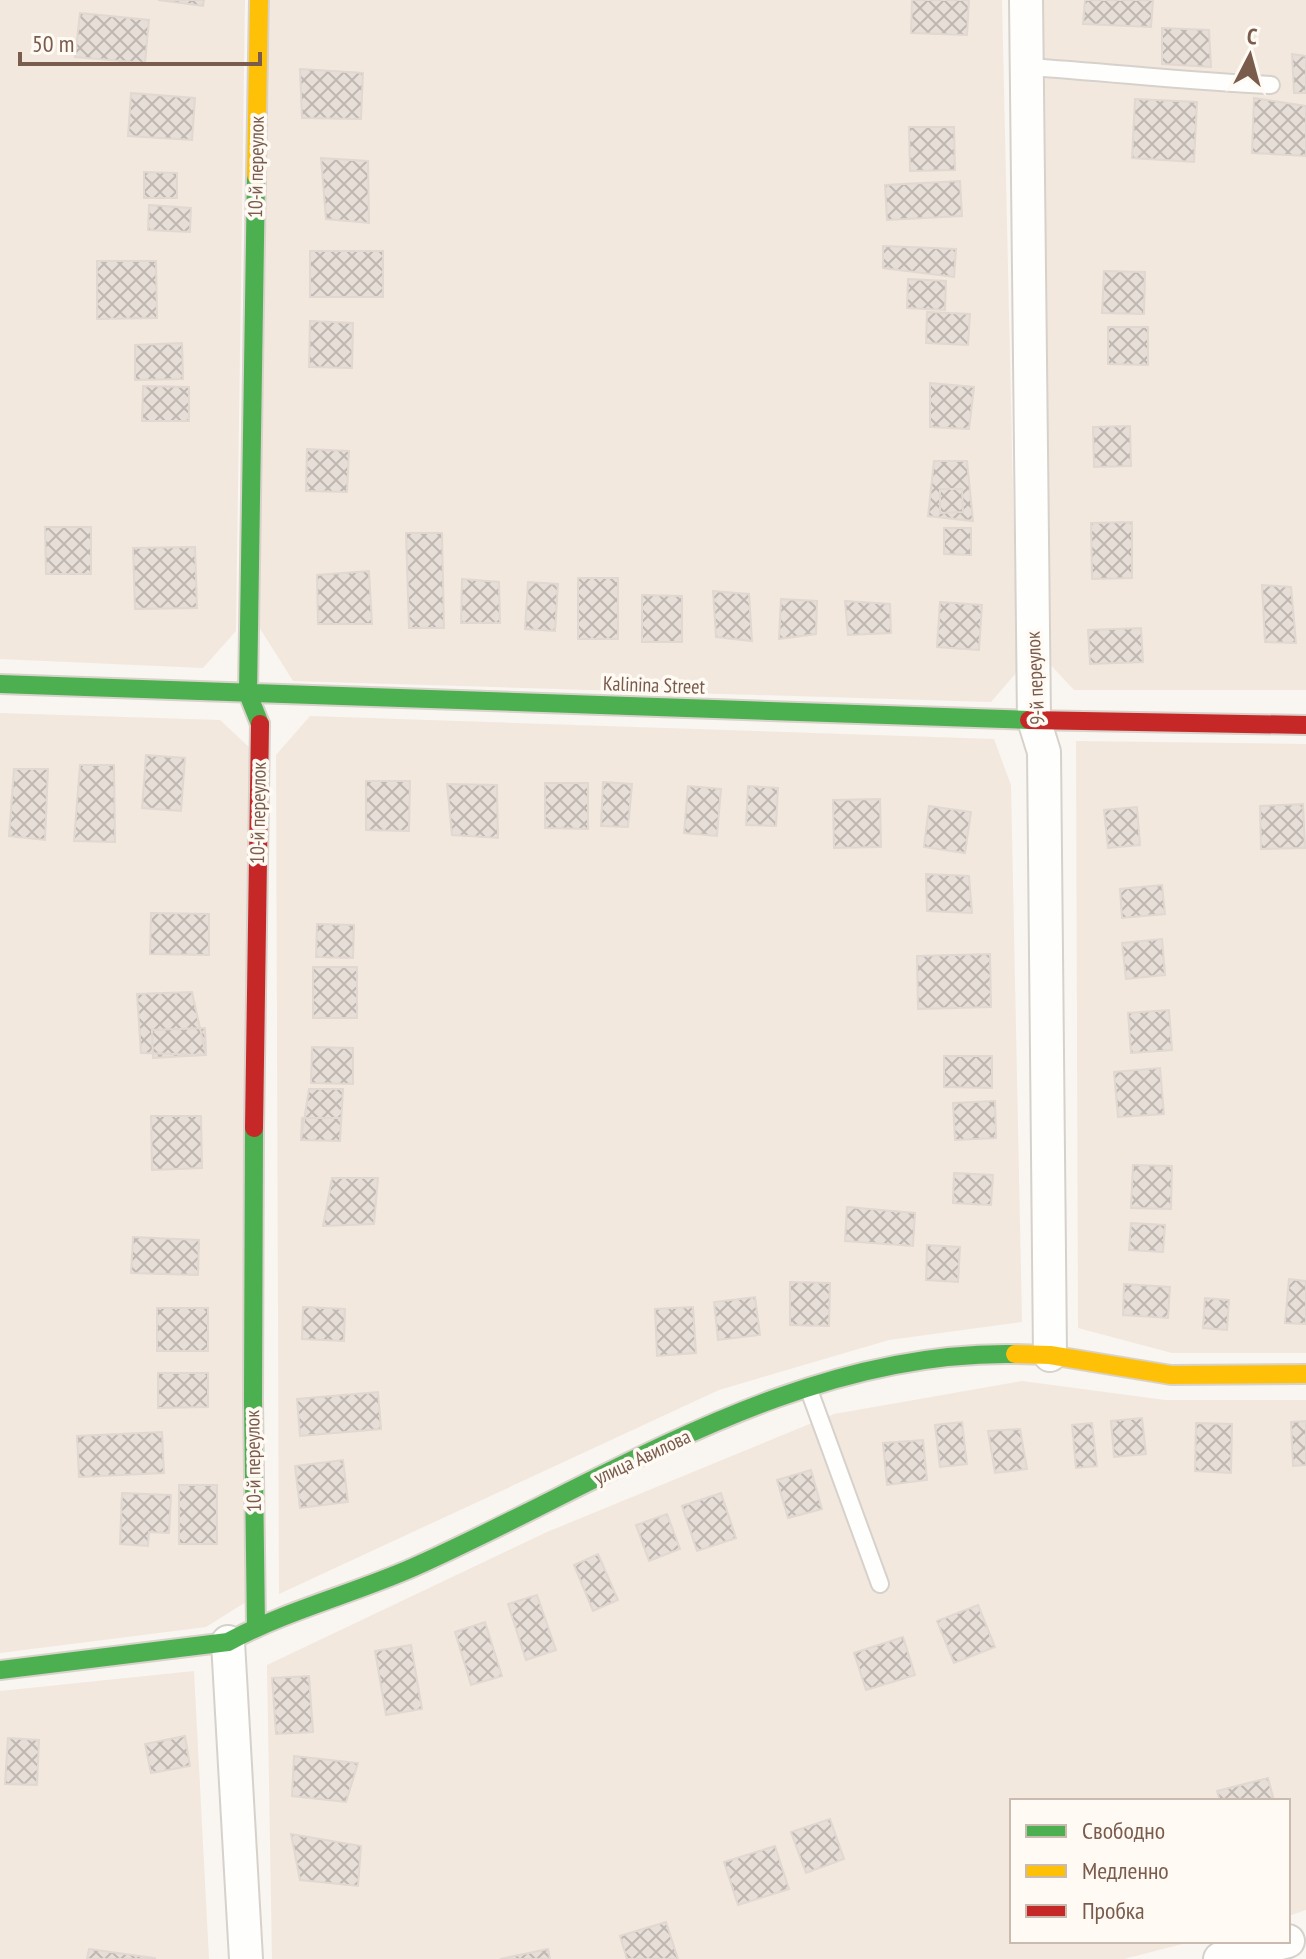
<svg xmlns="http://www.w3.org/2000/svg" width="1306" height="1959" viewBox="0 0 1306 1959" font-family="'PT Sans Narrow',sans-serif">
<defs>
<pattern id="building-cross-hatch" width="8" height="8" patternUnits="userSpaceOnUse" patternTransform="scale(2)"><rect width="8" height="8" fill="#e6ded7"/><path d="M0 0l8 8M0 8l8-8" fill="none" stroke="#bfb7b1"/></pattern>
</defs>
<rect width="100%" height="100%" fill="#f9f5f0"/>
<!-- residential -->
<path fill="#f2e8de" d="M0,0h245l-9,631 -33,37 -203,-9z
M270,0h732l15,672 -26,30 -698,-21 -34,-54z
M1037,0h269v690h-232l-29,-31z
M0,713l220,7 30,28 -4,854 -40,25 -206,26z
M310,716l684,23 17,46 11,537 -133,18 -170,50 -440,204 -3,-839z
M1076,741l230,3v609h-134l-94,-25z
M1022,1381l143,19h141v510l-18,6v-115h-276v140h182l-70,18h-852l-5,-294 280,-133 287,-118z
M194,1671l15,288h-209v-268z"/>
<!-- building -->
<path fill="url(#building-cross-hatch)" stroke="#e2d8d2" stroke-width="2" d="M158,0h46l-1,6z
M912,0h57l-2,35 -56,-2z
M1085,0h68l-2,27 -68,-3z
M80,13l69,7 -4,43 -70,-6z
M1162,28l47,2 2,37 -49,-3z
M1292,54l14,2v37h-12z
M300,69l63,4 -2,46 -59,-1z
M131,93l64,5 -3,42 -64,-4z
M1254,98l52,8v50l-54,-3z
M1135,99l62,3 -3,60 -62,-4z
M909,127h45l1,43 -45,1z
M321,158l47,3 1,62 -43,-4z
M144,172l33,1v25h-33z
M960,181l2,35 -75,4 -2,-35z
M149,205l42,3 -1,24 -42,-2z
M883,246l73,3 -2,28 -71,-9z
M310,251h73v46h-73z
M97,261h59l1,57 -60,1z
M1104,271l41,1 -1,42 -42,-1z
M908,279l38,2 -1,29 -38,-2z
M927,312l43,2 -2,31 -42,-2z
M310,321l43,2 -1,45 -43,-1z
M1108,327h40v38l-40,-1z
M182,343l1,36 -48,1v-35z
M930,383l44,4 -5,42 -39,-2z
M143,386l46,1v34h-47z
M1130,426l1,40 -37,1 -1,-40z
M307,449l42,2 -2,41 -41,-1z
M934,461h33l6,60 -45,-5z
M940,489h22l1,23 -23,1z
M1132,522v56l-40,1 -1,-56z
M45,527h46v47h-45z
M944,528h27v27l-27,-1z
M406,533h36l2,95h-35z
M195,547l2,61 -62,1 -2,-61z
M369,571l3,53h-54l-1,-49z
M578,578h40v61h-40z
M462,579l37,3 1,41h-39z
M528,582l30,2 -3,47 -30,-2z
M1262,585l29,2 5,56 -31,-1z
M713,591l36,3 3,47 -36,-4z
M642,595l40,1v46h-40z
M781,599l36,2 -1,33 -37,5z
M845,601l45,3 1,29 -43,2z
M940,602l42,3 -3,45 -42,-3z
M1141,628l2,34 -53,2 -2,-34z
M146,755l39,3 -4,53 -39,-3z
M80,765h34l1,77 -41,-1z
M14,769h34l-3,71 -36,-4z
M366,781h44l-1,50 -43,-1z
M603,782l29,2 -4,43 -27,-1z
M545,783h43v46l-43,-1z
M447,784l50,1 1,53 -46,-3z
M688,786l33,3 -4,47 -33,-3z
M748,786l30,2 -2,38 -30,-1z
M880,799l1,48 -47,1 -1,-48z
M1303,804l2,44 -44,1 -1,-43z
M929,806l42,6 -6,41 -41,-6z
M1137,807l3,38 -32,3 -4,-38z
M926,874l43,2 3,37 -45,-2z
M1162,885l3,29 -43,4 -2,-29z
M151,913l58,1v41l-59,-1z
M317,924l37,1 -1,33 -37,-1z
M1162,939l3,36 -39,4 -4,-36z
M990,954l1,53 -73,2 -1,-53z
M313,967h44v51h-44z
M192,992l14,63 -65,-2 -4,-59z
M1169,1010l3,40 -41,3 -3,-40z
M205,1028l1,27 -53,3 -1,-28z
M312,1047l41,1v36l-42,-1z
M944,1056h48v32l-48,-1z
M1160,1068l4,46 -46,3 -4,-45z
M309,1089h34l-3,52 -39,-1z
M995,1101l1,37 -41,2 -2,-37z
M151,1116h50l1,52 -50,2z
M302,1118h39l-1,23 -39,-1z
M1133,1165l39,1 -1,43 -40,-1z
M954,1173l39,2 -2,30 -38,-2z
M332,1178h46l-4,46 -51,2z
M847,1207l68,6 -2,33 -68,-5z
M1131,1223l34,2 -2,27 -34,-2z
M133,1237l66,3 -1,35 -67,-2z
M927,1245l33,2 -2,35 -32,-2z
M1289,1279l17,2v43l-21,-1z
M790,1282l40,1 -1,43 -39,-1z
M1124,1284l46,3 -2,31 -45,-3z
M755,1297l5,38 -42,5 -4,-38z
M1205,1298l24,2 -2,30 -24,-2z
M303,1307l42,2 -1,32 -42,-2z
M693,1307l3,46 -39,3 -2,-47z
M157,1308h51v43h-51z
M158,1373h50v34l-50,1z
M378,1392l3,37 -81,7 -3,-37z
M1142,1418l4,36 -32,3 -3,-36z
M1306,1421v44l-13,1 -2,-44z
M962,1422l5,42 -27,3 -5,-42z
M1092,1423l5,43 -21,2 -4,-43z
M1196,1423l36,1 -1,49 -36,-2z
M1020,1429l7,40 -32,4 -7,-42z
M162,1432l2,41 -85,4 -2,-41z
M923,1440l4,40 -40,5 -4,-42z
M343,1460l5,42 -48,6 -5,-42z
M811,1470l11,39 -34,9 -11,-38z
M179,1485h38v59h-38z
M122,1493l49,2 -2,38 -20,-1 -1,14 -28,-2z
M721,1493l15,45 -39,13 -15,-45z
M667,1514l13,35 -31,12 -13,-36z
M598,1554l20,46 -25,11 -19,-46z
M537,1595l19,55 -30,10 -18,-56z
M978,1605l17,42 -41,16 -17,-42z
M485,1622l17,54 -31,9 -16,-53z
M903,1637l12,38 -49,15 -12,-37z
M411,1645l11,64 -36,6 -11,-64z
M309,1676l4,56 -37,2 -4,-56z
M185,1736l5,30 -39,7 -6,-29z
M8,1738l31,2 -2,45 -32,-1z
M294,1756l64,7 -12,39 -54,-6z
M1268,1778l6,23h-54l-3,-10z
M830,1819l14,40 -38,14 -15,-41z
M291,1834l70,12 -3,40 -58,-6z
M775,1846l14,43 -51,16 -14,-43z
M666,1922l12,37h-51l-7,-23z
M89,1949l66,9v1h-68z
M548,1949l2,10h-50z"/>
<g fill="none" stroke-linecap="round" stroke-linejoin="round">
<!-- lane casing -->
<g stroke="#d7d1cb" stroke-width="20">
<path id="lane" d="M1027,67c82,5 163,15 244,18
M809,1390l71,194"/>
</g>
<!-- street casing -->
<g stroke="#d7d1cb" stroke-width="36">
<path id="street" d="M1026,0l8,720 10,32 6,603
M228,1642l18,317
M1220,1959l68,-18"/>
</g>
<!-- fast casing -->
<g stroke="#d9d2cb" stroke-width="22">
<path id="fast" d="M256,175l-8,519 12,30
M0,684l1029,36
M254,1128l-1,273 3,226
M0,1670l228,-28c59,-32 125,-48 186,-75 193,-86 382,-217 601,-213"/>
</g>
<!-- slow casing -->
<g stroke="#d9d2cb" stroke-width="22">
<path id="slow" d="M256,175l3,-175
M1015,1354l35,1 121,20 135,-1"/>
</g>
<!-- jam casing -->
<g stroke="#d9d2cb" stroke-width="22">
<path id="jam" d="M1029,720l277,5
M254,1128l6,-404"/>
</g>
<!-- lane -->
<use href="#lane" stroke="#fefefd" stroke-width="16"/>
<!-- street -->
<use href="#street" stroke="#fefefd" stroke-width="32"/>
<!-- fast -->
<use href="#fast" stroke="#4caf50" stroke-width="18"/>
<!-- slow -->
<use href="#slow" stroke="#ffc107" stroke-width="18"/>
<!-- jam -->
<use href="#jam" stroke="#c62828" stroke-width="18"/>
</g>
<g text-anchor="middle" stroke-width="7" stroke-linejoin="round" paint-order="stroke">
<!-- street labels -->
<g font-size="20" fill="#7a5c4d" stroke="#fffaf3">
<text transform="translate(256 167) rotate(-89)" y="7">10-й переулок</text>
<text transform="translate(1035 678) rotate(-93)" y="7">9-й переулок</text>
<text transform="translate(654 685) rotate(2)" y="7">Kalinina Street</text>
<text transform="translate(258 813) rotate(-89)" y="7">10-й переулок</text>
<text transform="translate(642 1457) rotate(-25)" y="7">улица Авилова</text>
<text transform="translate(253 1461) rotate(-91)" y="7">10-й переулок</text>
</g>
</g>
<!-- legend -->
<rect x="1010" y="1799" width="280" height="144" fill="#fffaf3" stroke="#cabbb1" stroke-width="2"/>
<rect x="1026" y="1825" width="40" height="12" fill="#4caf50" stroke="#cabbb1" stroke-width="2"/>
<text x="1082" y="1839" font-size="24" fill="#7a5c4d">Свободно</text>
<rect x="1026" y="1865" width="40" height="12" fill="#ffc107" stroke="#cabbb1" stroke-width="2"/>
<text x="1082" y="1879" font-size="24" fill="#7a5c4d">Медленно</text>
<rect x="1026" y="1905" width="40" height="12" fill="#c62828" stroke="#cabbb1" stroke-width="2"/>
<text x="1082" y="1919" font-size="24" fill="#7a5c4d">Пробка</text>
<!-- north arrow -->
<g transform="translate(1250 56) rotate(6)" stroke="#fffaf3" stroke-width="6" paint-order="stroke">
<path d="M0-6L14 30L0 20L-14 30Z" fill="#7a5c4d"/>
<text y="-12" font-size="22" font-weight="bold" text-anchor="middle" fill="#7a5c4d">С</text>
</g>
<!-- scale -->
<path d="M20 52v12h240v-12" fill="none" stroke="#7a5c4d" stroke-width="4"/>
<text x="32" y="52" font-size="24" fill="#7a5c4d" stroke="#fffaf3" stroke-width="6" paint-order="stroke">50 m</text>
</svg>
